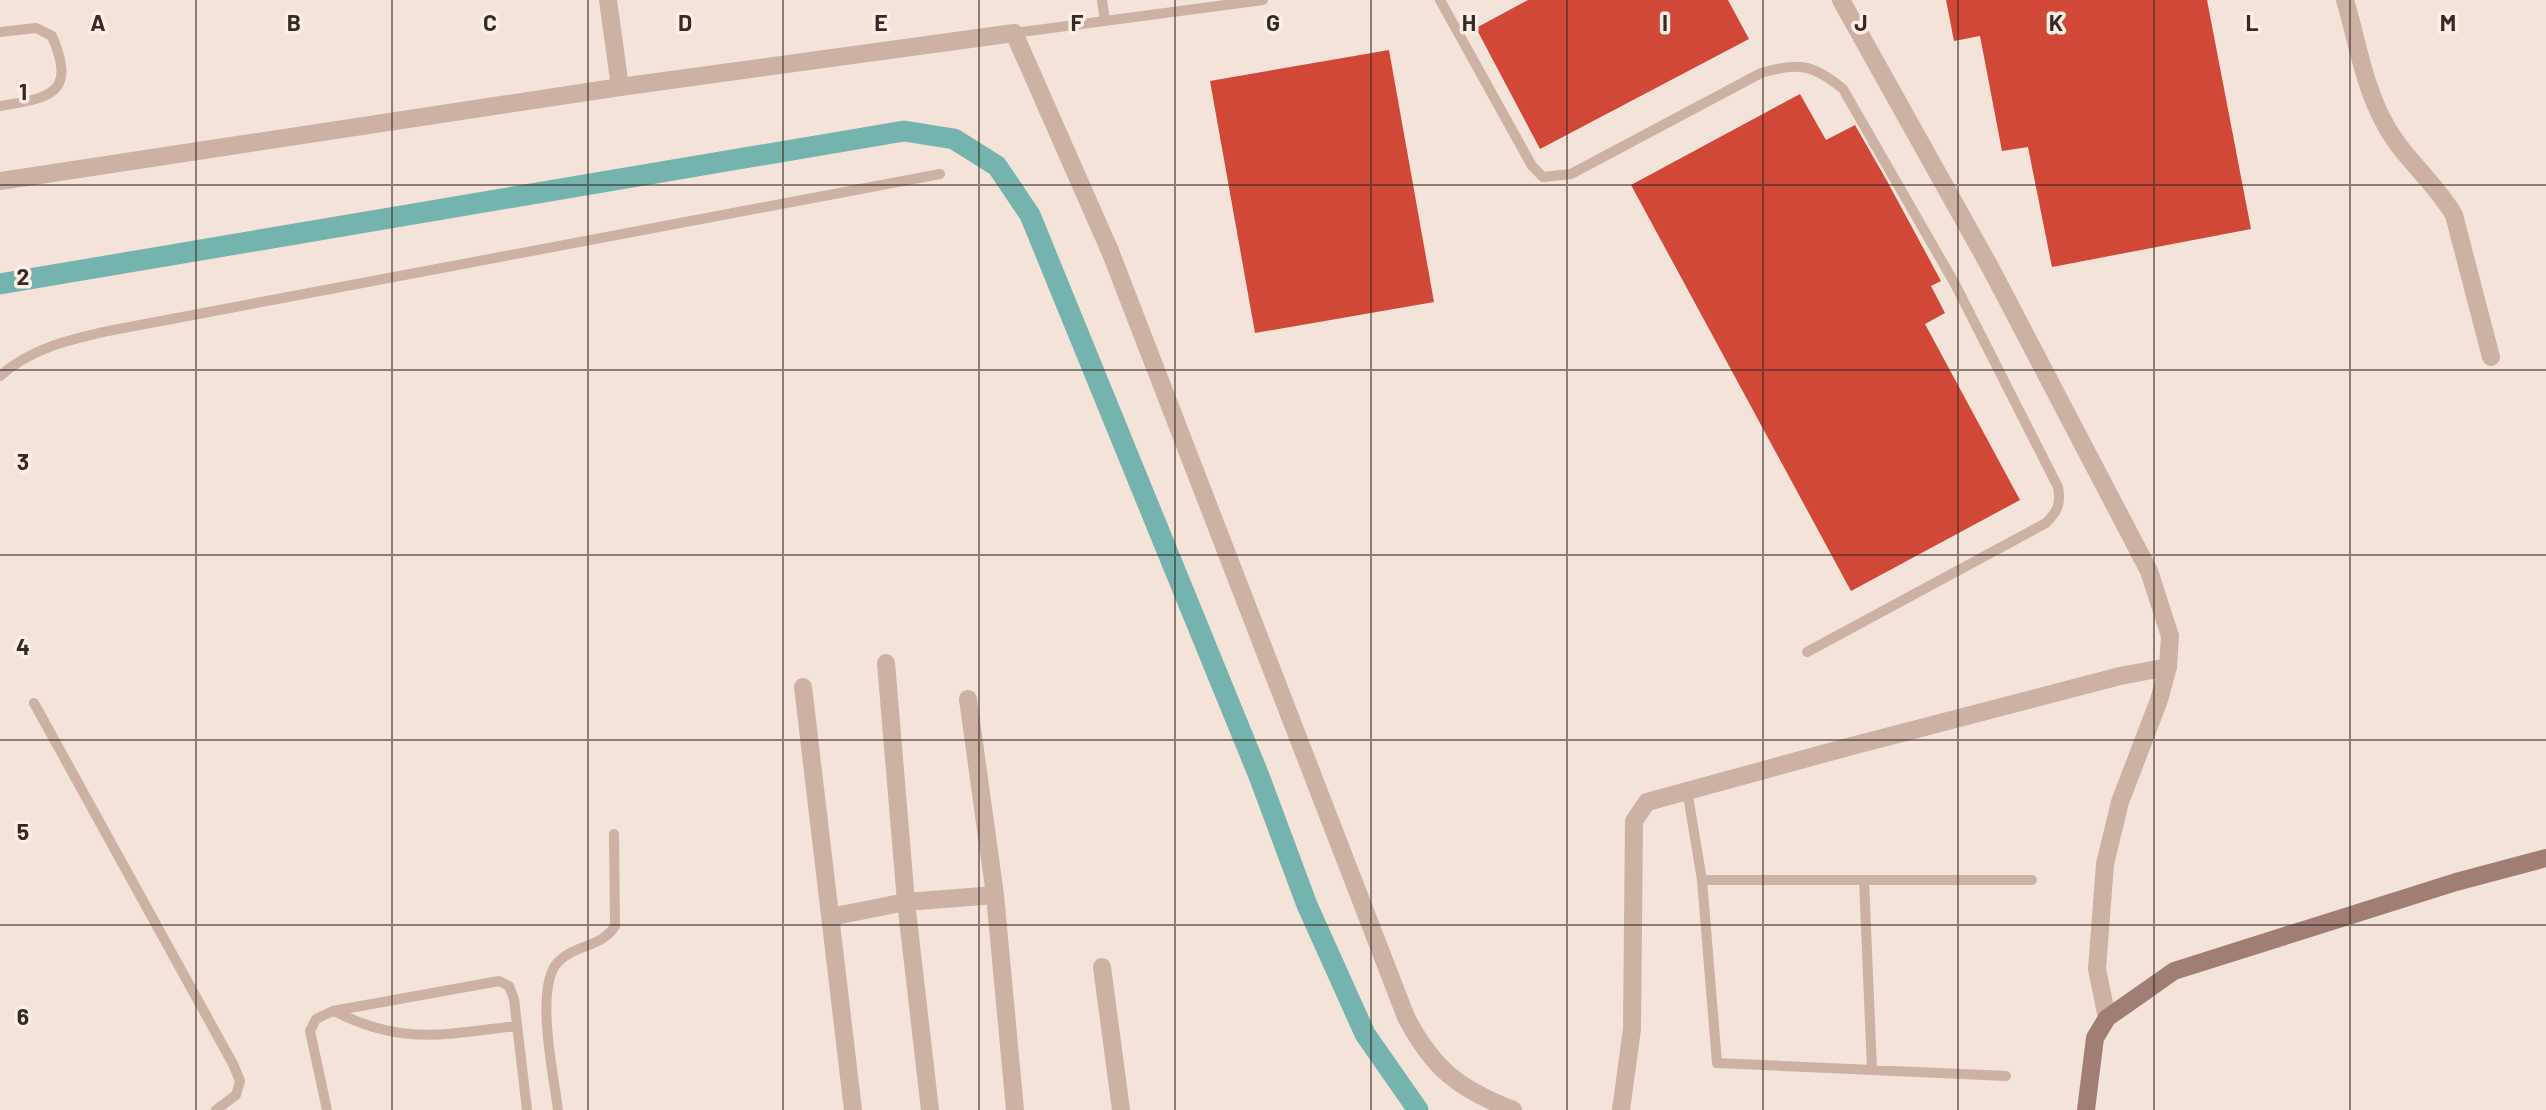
<svg xmlns="http://www.w3.org/2000/svg" width="2546" height="1110" viewBox="0 0 2546 1110" font-family="Barlow,sans-serif">
<rect width="100%" height="100%" fill="#f4e3d8"/>
<g fill="none" stroke-linecap="round" stroke-linejoin="round">
<!-- canal -->
<path stroke="#75b4ae" stroke-width="21" d="M0,284l904,-153 50,8 43,27 33,49 229,561 48,129 58,129 53,76"/>
</g>
<!-- building -->
<path fill="#d24838" d="M1528,0h200l21,39 -209,110 -64,-121z
M1946,0h261l44,229 -199,38 -24,-120 -26,4 -22,-115 -26,5z
M1389,50l45,252 -179,31 -45,-252z
M1800,94l26,46 29,-15 32,56 54,100 -10,5 14,27 -20,11 95,176 -169,91 -220,-406z"/>
<g fill="none" stroke-linecap="round" stroke-linejoin="round">
<!-- lane -->
<path stroke="#cdb1a3" stroke-width="10" d="M1102,0l3,21
M1440,0l92,166 11,11 28,-3 190,-101c37,-11 52,-9 82,16l112,195 103,203c3,17 0,24 -12,36l-239,129
M0,32l36,-4 16,8c25,58 -2,62 -52,70
M1014,33l249,-33
M0,376c31,-28 69,-36 108,-45l832,-157
M34,703l199,361 7,17 -4,14 -20,15
M1687,790l15,90 15,183 289,13
M1702,880h330
M1864,880l8,190
M334,1011c68,35 111,23 183,15
M327,1110l-17,-79 6,-12 17,-8 166,-30 10,5 5,13 13,111
M558,1110c-4,-33 -24,-123 0,-148 17,-18 43,-14 57,-36l-1,-92"/>
<!-- street -->
<path stroke="#cdb1a3" stroke-width="18" d="M608,0l12,87
M1841,0l149,267 159,304 21,65 -2,31 -9,33 -39,102 -15,62 -8,105 10,49
M2345,0c12,40 19,87 40,124 18,34 50,58 69,91l37,142
M0,181l620,-94 394,-54 96,218 296,766c27,52 53,72 107,93
M886,663l20,239 24,208
M803,687l50,423
M968,699l27,196 20,215
M830,917l76,-15 89,-7
M1102,967l19,143
M1621,1110l11,-81 2,-208 13,-19 201,-55 272,-71 48,-9"/>
<!-- secondary -->
<path stroke="#a17e74" stroke-width="18" d="M2086,1110l9,-72 12,-20 67,-47 282,-89 90,-24"/>
</g>
<!-- grid -->
<path fill="none" stroke="#372926" stroke-width="2" stroke-opacity="0.55" d="M196,0v1110M392,0v1110M588,0v1110M783,0v1110M979,0v1110M1175,0v1110M1371,0v1110M1567,0v1110M1763,0v1110M1958,0v1110M2154,0v1110M2350,0v1110M0,185h2546M0,370h2546M0,555h2546M0,740h2546M0,925h2546"/>
<g font-size="23" text-anchor="middle" font-weight="bold" fill="#372926" stroke="#fbeee5" stroke-width="7" stroke-linejoin="round" paint-order="stroke">
<text x="98" y="31">A</text>
<text x="294" y="31">B</text>
<text x="490" y="31">C</text>
<text x="685" y="31">D</text>
<text x="881" y="31">E</text>
<text x="1077" y="31">F</text>
<text x="1273" y="31">G</text>
<text x="1469" y="31">H</text>
<text x="1665" y="31">I</text>
<text x="1861" y="31">J</text>
<text x="2056" y="31">K</text>
<text x="2252" y="31">L</text>
<text x="2448" y="31">M</text>
<text x="23" y="100">1</text>
<text x="23" y="285">2</text>
<text x="23" y="470">3</text>
<text x="23" y="655">4</text>
<text x="23" y="840">5</text>
<text x="23" y="1025">6</text>
</g>
</svg>
